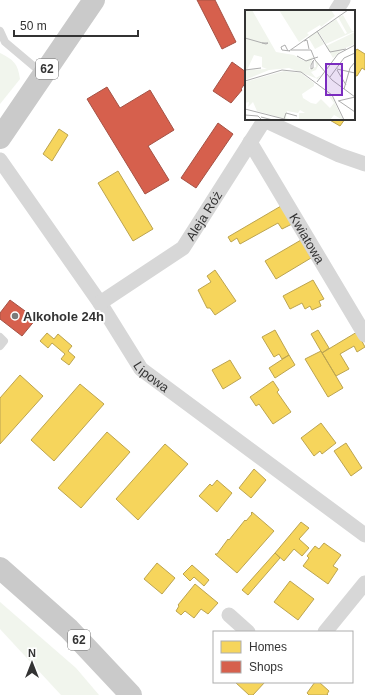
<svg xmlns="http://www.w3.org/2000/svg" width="365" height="695" viewBox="0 0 365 695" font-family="Helvetica,sans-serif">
<rect width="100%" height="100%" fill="#fff"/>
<!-- green -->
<path fill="#f1f5ed" d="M0,53c14,7 18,11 20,26l-20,25z
M0,602l76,66 23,27h-38l-61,-66z"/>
<!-- homes -->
<path fill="#f6d55c" stroke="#bca450" d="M357,49l8,5v16l-3,-2 -5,8 -3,-1v-22z
M328,119h17l-5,7z
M59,129l9,6 -16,26 -9,-7z
M118,171l35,58 -20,12 -35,-58z
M281,206l11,18 -10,5 -4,-6 -38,21 -3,-6 -6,4 -3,-5z
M301,240l10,18 -35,21 -11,-18z
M215,270l21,31 -21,14 -5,-7h-3l-9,-18 13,-8 -4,-6z
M313,280l11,19 -5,2 2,5 -9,4 -2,-4 -5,3 -3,-6 -12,6 -7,-13z
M275,330l14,25 -7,4 -3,-5 -5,3 -12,-20z
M318,330l11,18 -7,5 -11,-19z
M357,332l8,15 -8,5 -3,-6 -14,8 9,15 -13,7 -14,-23z
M47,333l7,6 4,-5 14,12 -4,5 7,6 -6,8 -8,-6 4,-5 -13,-11 -4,5 -8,-7z
M321,351l22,37 -15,9 -23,-38z
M289,355l6,10 -20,13 -6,-10z
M230,360l11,18 -18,11 -11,-19z
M20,375l23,21 -43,48v-46z
M273,381l6,9 -2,2 14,20 -18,12 -14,-20 -3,2 -6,-9z
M80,384l24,20 -50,57 -23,-21z
M321,423l15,20 -14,11 -2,-3 -6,5 -13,-18z
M107,432l23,20 -49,56 -23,-20z
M346,443l16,25 -11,8 -17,-25z
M165,444l23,20 -50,56 -22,-21z
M254,469l12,11 -15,18 -12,-10z
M217,480l15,13 -15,19 -18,-16 11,-12 2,2z
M252,512l22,19 -37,42 -22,-19h2l11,-15 1,1 16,-20 1,1 6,-7 -1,-1z
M301,522l8,6 -10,11 10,9 -7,8 -8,-7 -10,12 -9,-8z
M324,543l17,12 -8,11 5,3 -10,15 -25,-18 6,-8 -2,-2 8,-10 4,3z
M275,553l5,5 -32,37 -6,-5z
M157,563l18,15 -13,16 -18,-15z
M192,565l17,15 -5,6 -10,-9 -4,4 -7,-7z
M290,581l24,18 -16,21 -24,-18z
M195,584l23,19 -10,11 -7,-5 -7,9 -9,-7 -4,4 -5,-4 3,-5 -1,-1z
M235,682h30l-12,13h-4z
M315,682h4l10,9 -2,3 1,1h-19l-2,-2z"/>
<!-- shops -->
<path fill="#d6604d" stroke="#a55245" d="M197,0h18l21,42 -14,7z
M232,62l14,10v10l-5,7 1,1 -11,13 -18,-12z
M107,87l13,21 30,-18 24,40 -26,16 21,34 -24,14 -58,-95z
M218,123l15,11 -37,54 -15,-10z
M10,300l26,19 -14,17 -22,-17v-6z"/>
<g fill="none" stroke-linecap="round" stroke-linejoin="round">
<!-- service -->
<path stroke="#d7d7d7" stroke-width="8" d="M0,31l5,11 38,32
M0,337l4,4 -4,5"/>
<!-- minor -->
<g stroke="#d7d7d7" stroke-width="15">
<path d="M336,11l7,-11"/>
<path d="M264,120l75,35 26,9"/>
<path id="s1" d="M250,142l115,193"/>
<path id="s2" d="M0,160l100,143 41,66 224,166"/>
<path id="s3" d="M100,303l83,-55 82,-129"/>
<path d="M229,615l19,17"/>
<path d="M325,632l40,-49"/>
</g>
<!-- primary -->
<path stroke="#cacaca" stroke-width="22" d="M0,138l94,-138
M0,568l69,61 62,66"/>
</g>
<!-- markers -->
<circle fill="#7a7a7a" stroke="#fff" stroke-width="1.5" cx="15" cy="316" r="4"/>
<g text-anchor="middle" stroke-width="4" stroke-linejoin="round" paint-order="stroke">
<!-- shield labels -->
<g fill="#fff" stroke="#707070" stroke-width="1">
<rect x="36" y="59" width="22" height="20" rx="3"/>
<rect x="68" y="630" width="22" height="20" rx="3"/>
</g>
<g font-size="12" font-weight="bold" fill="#333">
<text x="47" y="73">62</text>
<text x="79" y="644">62</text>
</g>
<!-- street labels -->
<g font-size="13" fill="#333" stroke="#fff">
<text dy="5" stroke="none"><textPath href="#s3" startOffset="138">Aleja Róż</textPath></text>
<text dy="5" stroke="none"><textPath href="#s1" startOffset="112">Kwiatowa</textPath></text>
<text dy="5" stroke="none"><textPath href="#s2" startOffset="265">Lipowa</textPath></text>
</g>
<!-- poi labels -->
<g font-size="13" font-weight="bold" fill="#333" stroke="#fff" text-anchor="start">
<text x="23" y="321">Alkohole 24h</text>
</g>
</g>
<!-- overview -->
<g transform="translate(245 10)">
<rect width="110" height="110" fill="#fff"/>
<path d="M0,0h7l24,42 18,3 10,6 9,-4 -4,12 7,-2 -1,-7 4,4 -3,6 -5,2 5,6 5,-3 -3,4 -29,-11 -20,2 -24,10zM9,45l8,2v10l5,2 -20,1zM34,0h52l4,6 -14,11 -1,-2 -13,8 2,2 -10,7zM98,5l9,16h3l-29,13 -8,-13 18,-12 9,15 2,-1 -9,-16zM72,21l7,13 -9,5 -7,-12zM110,22v12l-12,5 -10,9 -7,-12zM39,61l17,2 13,10v3l-12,8 1,4 8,5 5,1 5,-5 9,9 4,-5 -9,-12 7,6 11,23 -9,-5 -4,5h-31v-7h6l-5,-3 -2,3 -11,-2 -1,7 7,2h-4l-32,-9 -4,-9 -5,5 1,-5 -4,1v-21z" fill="#f1f5ed" fill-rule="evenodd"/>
<path fill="none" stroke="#adadad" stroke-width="1" d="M72,21l13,21 16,-3M0,28l21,6 2,-1h-6M59,31l3,-1 2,9M46,40h20l4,10M43,41l-3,-6 -4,2 1,3 8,1M44,41l59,-41M52,46l9,5 12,-4M70,50l17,20 23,17M68,51v7l-2,1v-4l2,-4 1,-1M92,59l18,4M0,60l16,-2M92,60l9,15M85,67l14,-19 11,-5M0,71l37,-11 19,2 31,23 12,25M72,72l21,-28 17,-9M99,79l6,-21 5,-6M93,91l17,-4M94,91l16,11M0,99l43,11M0,105l13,1 4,4M16,107l12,3M39,109l2,-6 11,3"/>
<path fill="#7b2cbf" fill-opacity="0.15" stroke="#7b2cbf" stroke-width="2" d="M81,54h16v31h-16z"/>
<rect width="110" height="110" fill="none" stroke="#333" stroke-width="2"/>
</g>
<!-- legend -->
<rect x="213" y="631" width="140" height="52" fill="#ffffff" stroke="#adadad"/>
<rect x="221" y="641" width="20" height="12" fill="#f6d55c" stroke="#adadad"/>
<text x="249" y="651" font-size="12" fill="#333333">Homes</text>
<rect x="221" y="661" width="20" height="12" fill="#d6604d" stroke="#adadad"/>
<text x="249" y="671" font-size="12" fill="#333333">Shops</text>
<!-- north arrow -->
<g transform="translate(32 663)" stroke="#ffffff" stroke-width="3" paint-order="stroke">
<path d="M0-3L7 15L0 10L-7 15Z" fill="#333333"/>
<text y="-6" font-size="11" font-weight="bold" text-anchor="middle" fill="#333333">N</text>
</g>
<!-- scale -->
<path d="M14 30v6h124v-6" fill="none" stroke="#333333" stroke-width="2"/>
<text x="20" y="30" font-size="12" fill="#333333" stroke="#ffffff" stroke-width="3" paint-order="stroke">50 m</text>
</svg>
